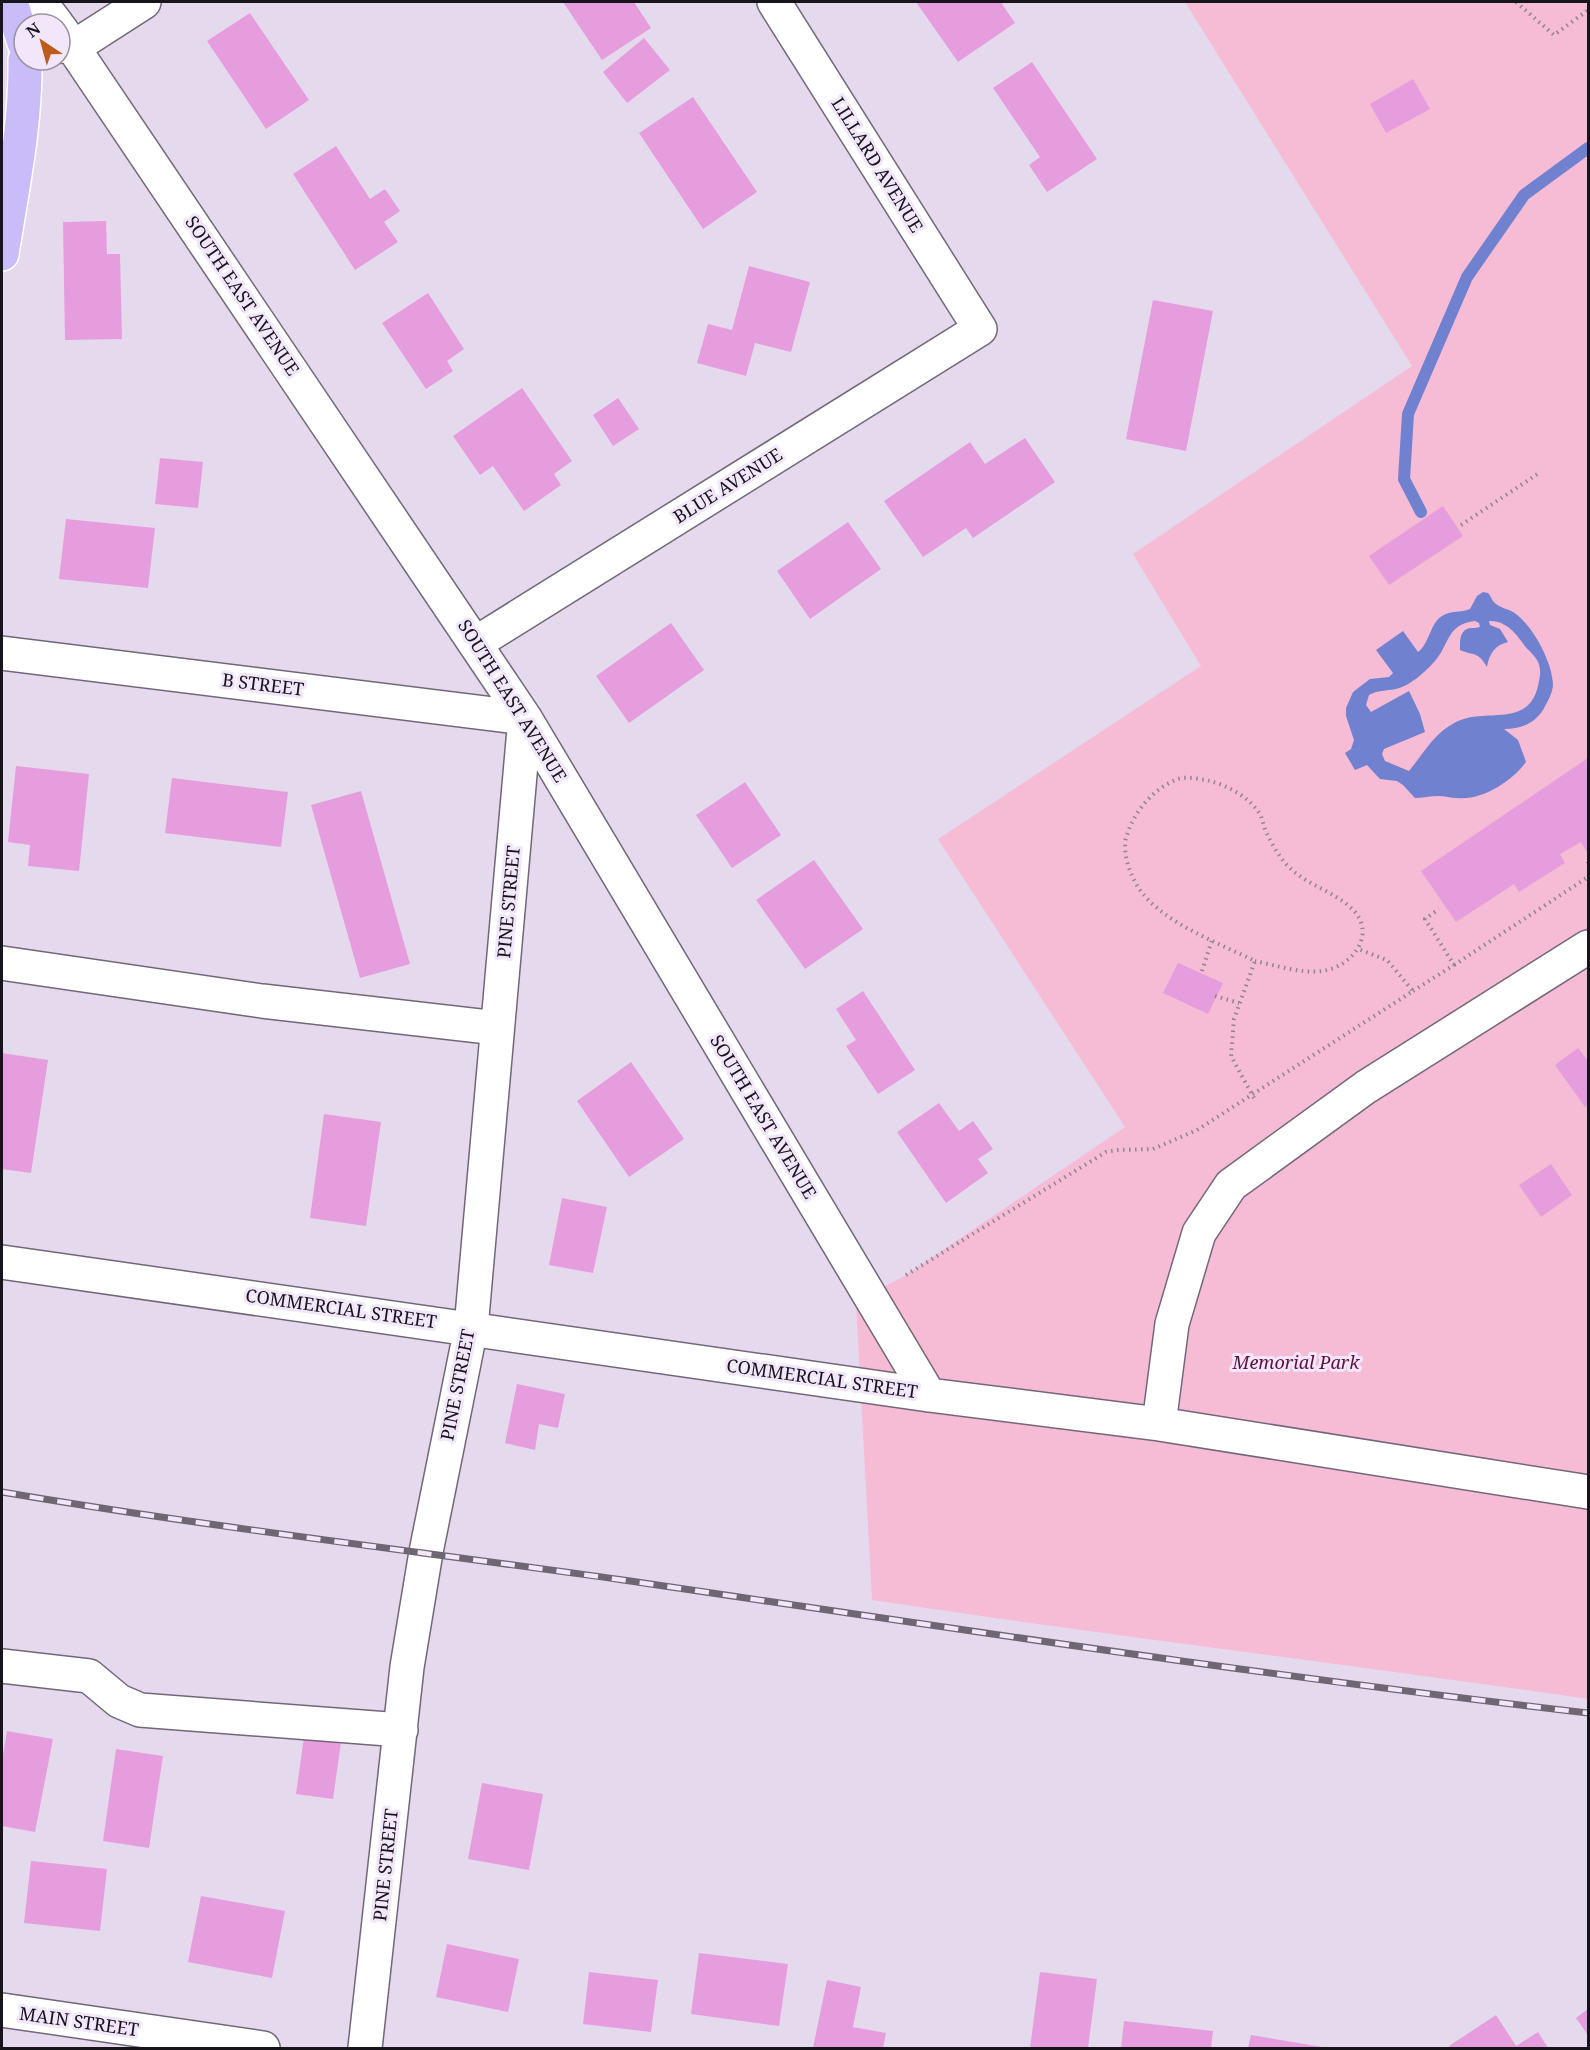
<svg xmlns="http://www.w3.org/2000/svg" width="1590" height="2050" viewBox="0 0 1590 2050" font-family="'Noto Serif',serif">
<rect width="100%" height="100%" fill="#e5d9ee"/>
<!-- green -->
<path fill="#f6bbd5" d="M1185,2h403v1697c-238,-35 -478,-63 -716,-99l-16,-298 50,-27 219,-148 -187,-288 263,-173 -68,-112 279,-188z"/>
<!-- water -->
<path fill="#6f81cf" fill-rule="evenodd" d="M1483,592l5,1c3,3 4,8 8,11 5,4 12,5 17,8 19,12 39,49 40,72 0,9 -6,18 -10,26 -9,14 -23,19 -39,19l14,11 8,22c-14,19 -44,39 -69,36 -6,0 -12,-2 -19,-2 -8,0 -15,2 -23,2l-12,-13 -6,-4 -17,-2 -13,-14 -12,5 -10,-17 6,-4 3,-9 -8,-24v-8l7,-16 17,-13 19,-2 4,-4 -17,-23 27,-19 15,21c12,-9 12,-29 24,-36 9,-6 18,-3 28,-7l7,-13zM1475,621l4,2 1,4c-3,1 -7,1 -10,1 -11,2 -10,14 -10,22 14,6 18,1 27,17 2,-13 8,-22 21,-25l-8,-13 -10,-4 -1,-4c15,-1 25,10 33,21 4,7 11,11 15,18 5,9 3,17 1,26 -10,43 -53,21 -82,36 -22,11 -32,31 -47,49l-24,-10 -3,-7 2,-5 41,-17 -5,-18 -11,-23 -38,21 -5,-7 3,-10c8,-5 17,-4 27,-6 15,-4 28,-16 38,-27 16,-17 12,-38 41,-41z"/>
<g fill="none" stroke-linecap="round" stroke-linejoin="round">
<!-- stream -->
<path stroke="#6f81cf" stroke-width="12" d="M1421,512l-17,-33 4,-65 59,-137 57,-82 64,-47"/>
</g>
<!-- building -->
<path fill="#e69ddd" d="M563,2h71l17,26 -49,32z
M916,2h89l-3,2 13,19 -57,39z
M250,13l59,87 -43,29 -59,-88z
M644,38l26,32 -43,33 -24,-31z
M1032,62l65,97 -50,33 -18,-27 11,-8 -47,-69z
M1413,79l17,30 -44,24 -16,-29z
M693,97l64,95 -54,37 -64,-96z
M336,146l34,53 15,-10 15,22 -16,11 14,20 -43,28 -62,-96z
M106,221l1,33h13l2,85 -57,1 -2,-118z
M749,266l61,16 -19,70 -36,-9 -9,33 -49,-13 11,-39 24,6z
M428,293l36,56 -17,12 6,10 -27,18 -44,-66z
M1153,300l60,11 -27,140 -60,-12z
M522,388l50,73 -18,13 7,11 -37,26 -31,-45 -13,9 -27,-39z
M618,398l21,31 -26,17 -20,-31z
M1025,438l30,44 -82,56 -7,-10 -43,29 -39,-56 86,-59 15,22z
M160,458l43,4 -5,46 -43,-4z
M1443,506l20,30 -74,49 -20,-29z
M66,519l89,9 -7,60 -89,-9z
M848,522l33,47 -71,50 -33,-48z
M671,623l33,47 -75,53 -33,-47z
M1588,758v96l-7,-12 -21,12 5,9 -46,29 -5,-8 -58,38 -35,-51z
M16,766l73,8 -10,97 -51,-5 2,-21 -22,-3z
M172,778l116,14 -7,55 -116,-14z
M745,782l36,53 -49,33 -36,-53z
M361,791l49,173 -50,14 -49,-173z
M814,860l49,69 -58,40 -49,-69z
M1178,963l45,20 -15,31 -45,-21z
M863,991l52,79 -37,24 -32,-48 10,-6 -20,-31z
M1578,1048l10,13v44l-3,2 -30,-42z
M2,1053l46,7 -17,113 -29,-4z
M631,1062l53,77 -55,38 -52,-76z
M939,1103l20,28 14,-10 20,28 -15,10 10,14 -42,30 -49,-71z
M324,1114l57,8 -15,104 -56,-8z
M1551,1164l21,31 -31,22 -22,-32z
M562,1198l45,9 -14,66 -44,-8z
M517,1384l48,10 -7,34 -19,-4 -4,26 -30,-7z
M7,1731l46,8 -18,93 -33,-6v-65z
M304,1737l37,5 -8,57 -37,-5z
M116,1749l47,7 -14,92 -46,-7z
M482,1783l61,11 -14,76 -61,-11z
M31,1861l76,8 -7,62 -76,-8z
M201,1896l84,15 -13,67 -84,-16z
M447,1944l72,15 -11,53 -72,-15z
M699,1953l89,11 -9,62 -88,-12z
M589,1972l69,8 -7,52 -68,-8z
M1040,1972l57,7 -9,69h-58z
M827,1980l34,7 -8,40 33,6 -3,15h-70z
M1588,2009v26l-12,-17z
M1496,2015l20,31 22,-14 10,16h-97l-2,-2z
M1124,2021l89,10 -2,17h-90z
M1251,2035l71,12v1h-74z"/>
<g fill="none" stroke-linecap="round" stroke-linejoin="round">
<!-- minor casing -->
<g stroke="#726779" stroke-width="36">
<path id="minor" d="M40,2l17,22
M60,28l465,690 404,677
M60,46l14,1 70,-45
M476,643l504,-314 -206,-327
M2,653l523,65 -54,610 -45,224 -19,115 -42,381
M2,963l260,38 235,27
M2,1262l927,133 230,29 429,68
M1159,1424l13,-100 27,-91 32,-48 135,-98 222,-140
M2,1666l87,10 30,25 21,9 261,20
M2,2010l261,38"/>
</g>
<!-- major casing -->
<g stroke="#fff" stroke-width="36">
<path id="major" d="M11,2l13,41
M2,254c10,-64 24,-129 23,-194"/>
</g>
<!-- path -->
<path stroke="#8d8594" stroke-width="4" stroke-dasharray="1.5 4.5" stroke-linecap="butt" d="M1516,2l38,33 34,-25
M1461,525l78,-52
M1588,862v1
M1454,965l134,-88
M1202,971l10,-31
M1413,991l41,-26 -29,-46 14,-10
M1215,996l24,7
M1254,1098l-23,-42 3,-37 21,-58c-38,-19 -90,-37 -115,-71 -9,-13 -18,-36 -14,-52 7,-25 27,-50 52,-59 10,-3 22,0 32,2 19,5 41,17 51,35 2,6 3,12 6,18 5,10 11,21 19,30 18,20 45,26 64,43 29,25 3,60 -28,64 -20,3 -48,-6 -67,-10
M906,1275l200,-123 12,-2 35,-1 44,-19 216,-139 -26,-31 -29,-11"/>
<!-- minor -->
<use href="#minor" stroke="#fff" stroke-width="33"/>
<!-- major -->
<use href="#major" stroke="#c9bcf8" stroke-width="33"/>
<!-- rail casing -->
<g stroke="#6e6673" stroke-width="7">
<path id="rail" d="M2,1492c206,35 414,59 621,88 322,47 643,96 965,133"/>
</g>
<!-- rail -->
<use href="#rail" stroke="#f2e6fb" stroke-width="4.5" stroke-dasharray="14" stroke-linecap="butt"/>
</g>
<g text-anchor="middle" stroke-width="6" stroke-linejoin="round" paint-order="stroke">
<!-- street labels -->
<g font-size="18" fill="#18141b" stroke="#f2e6fb">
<text transform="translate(877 165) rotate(58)" y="6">LILLARD AVENUE</text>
<text transform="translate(242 296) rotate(56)" y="6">SOUTH EAST AVENUE</text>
<text transform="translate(728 486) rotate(-32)" y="6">BLUE AVENUE</text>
<text transform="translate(263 685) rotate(7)" y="6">B STREET</text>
<text transform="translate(512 701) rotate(58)" y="6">SOUTH EAST AVENUE</text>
<text transform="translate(509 902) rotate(-85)" y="6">PINE STREET</text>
<text transform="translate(763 1117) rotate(59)" y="6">SOUTH EAST AVENUE</text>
<text transform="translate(341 1309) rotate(8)" y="6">COMMERCIAL STREET</text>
<text transform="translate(822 1379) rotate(8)" y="6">COMMERCIAL STREET</text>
<text transform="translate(458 1385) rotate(-79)" y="6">PINE STREET</text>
<text transform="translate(386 1865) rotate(-84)" y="6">PINE STREET</text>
<text transform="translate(79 2022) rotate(8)" y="6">MAIN STREET</text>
</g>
<!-- park labels -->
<g font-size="18" font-style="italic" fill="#5f103e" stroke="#f2e6fb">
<text x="1296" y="1369">Memorial Park</text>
</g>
</g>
<!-- border -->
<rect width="1590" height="2050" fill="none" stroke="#18141b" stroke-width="6"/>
<!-- north arrow -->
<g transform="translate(42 42) rotate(324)"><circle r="28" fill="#f2e6fb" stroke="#9b92a1" stroke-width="1.5"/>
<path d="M0-4.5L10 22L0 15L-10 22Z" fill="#bd5c1d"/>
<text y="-9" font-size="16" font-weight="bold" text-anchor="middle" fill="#18141b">N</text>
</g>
</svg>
